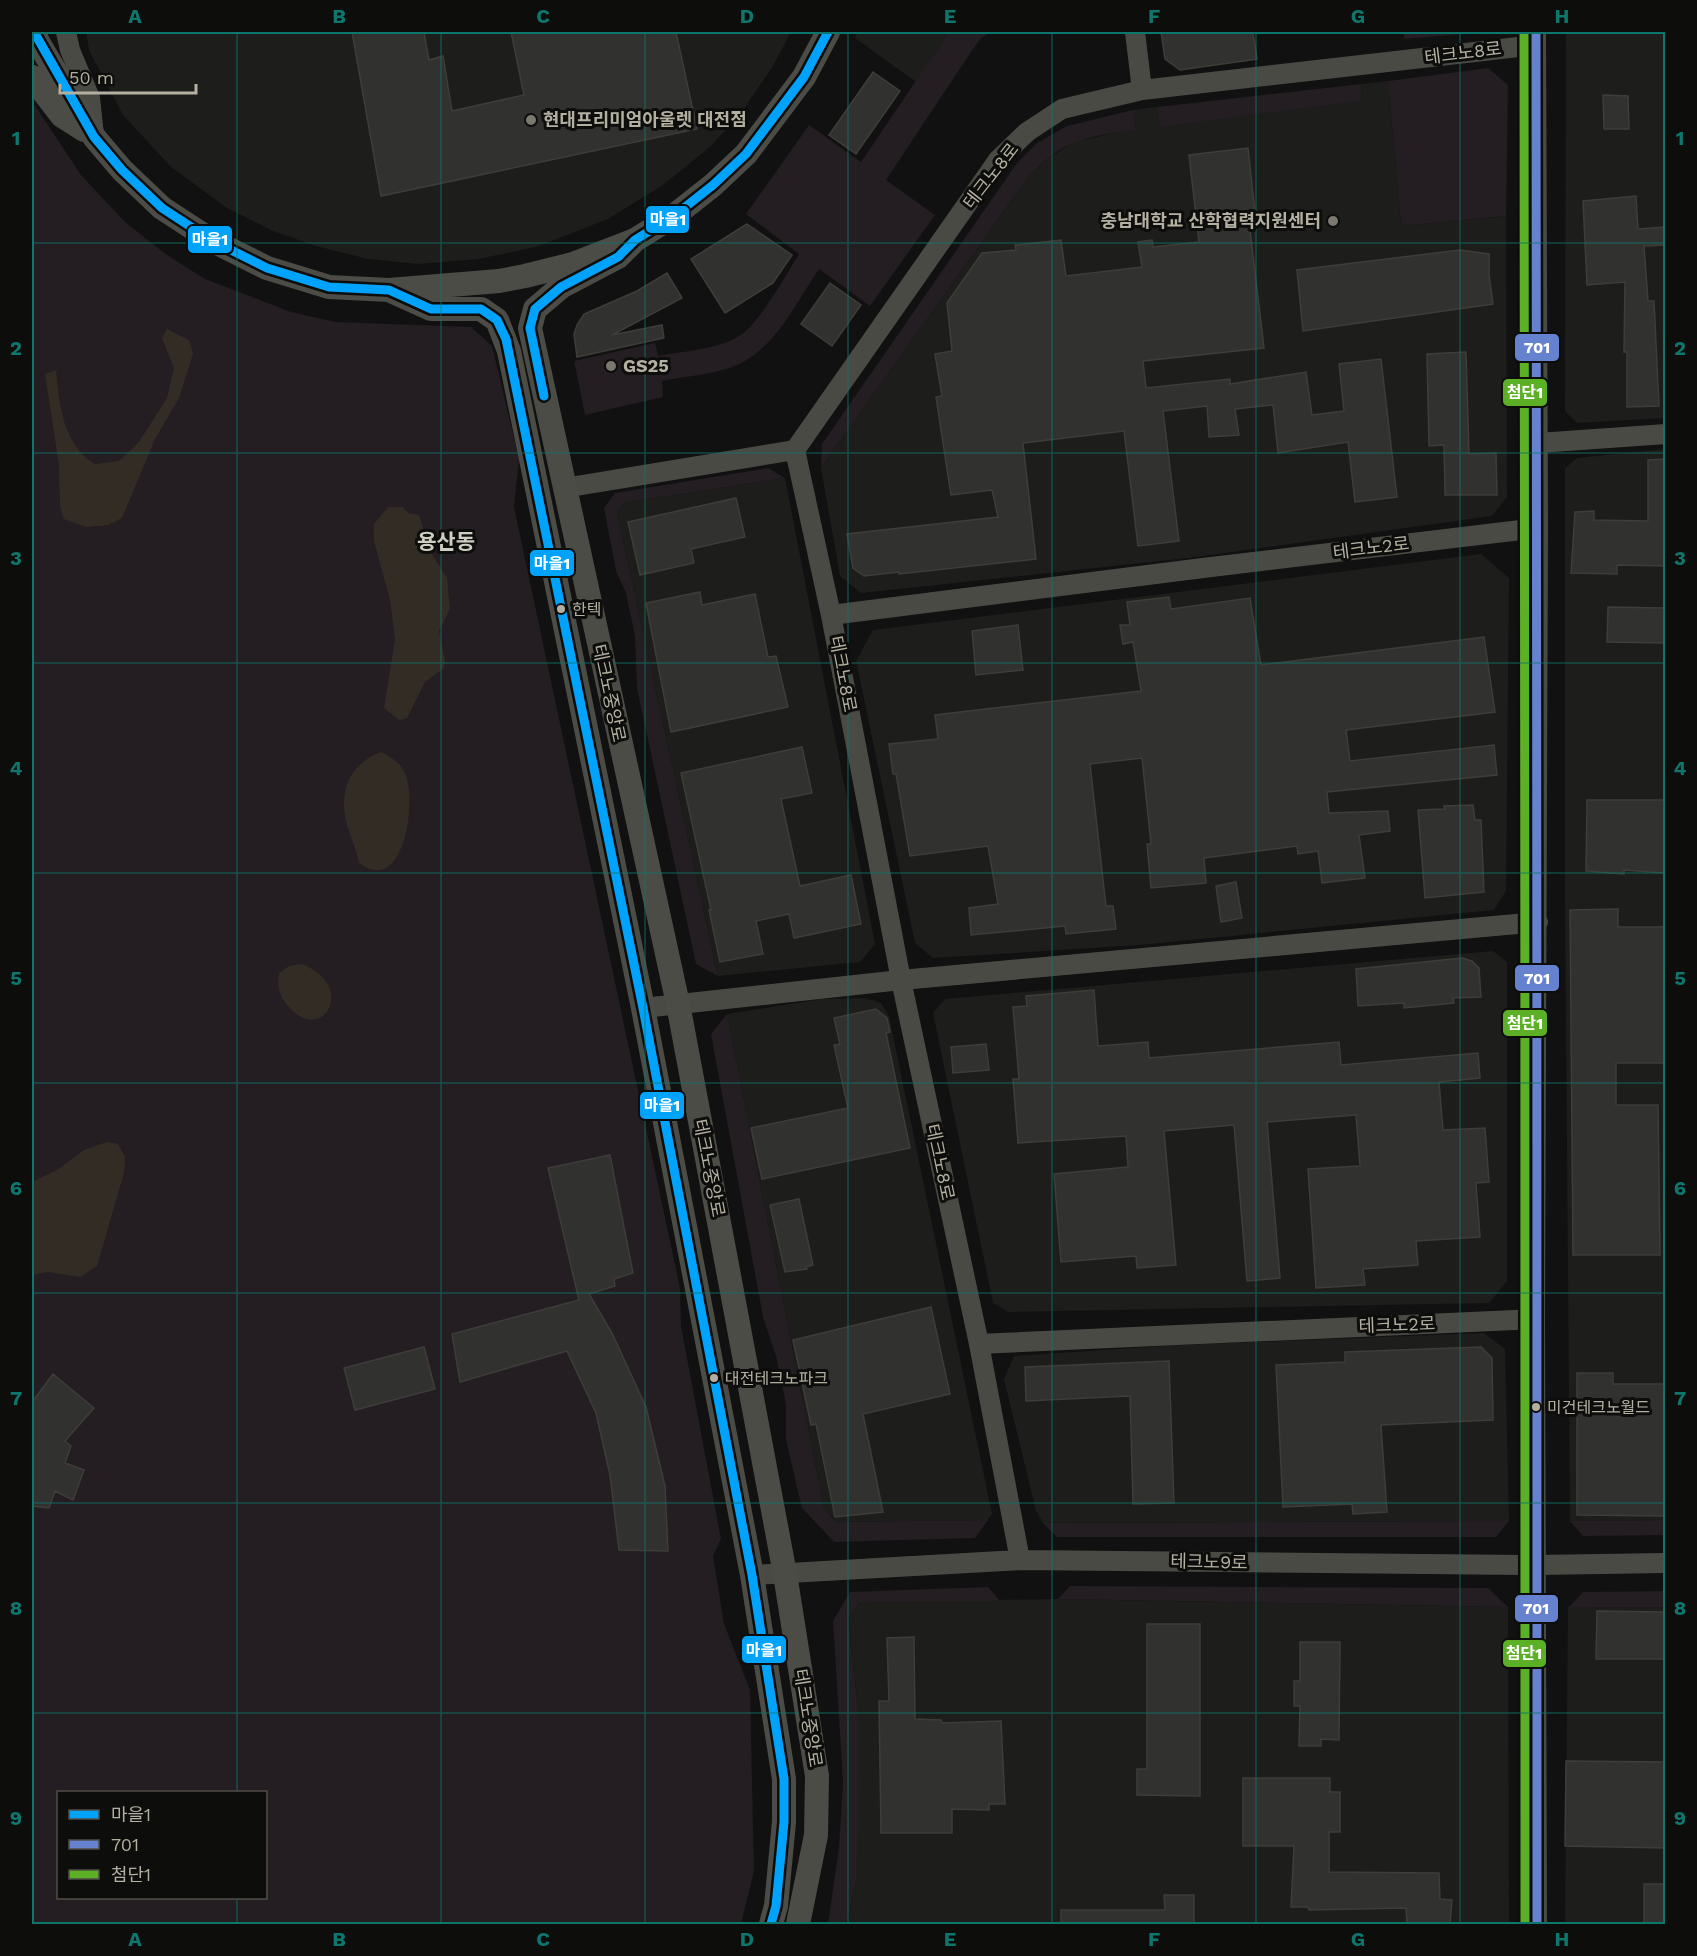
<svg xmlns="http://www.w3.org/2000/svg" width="1697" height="1956" viewBox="0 0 1697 1956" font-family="'Work Sans','Noto Sans KR',sans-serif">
<rect width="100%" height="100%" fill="#111"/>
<!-- built -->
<path fill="#1d1d1b" d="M86,32h705l-18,34 -32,47 -30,33 -48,39 -55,34 -72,28 -58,12 -60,5 -50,-5 -52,-13 -43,-15 -46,-23 -56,-41 -48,-52 -34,-65z
M857,32h92l-33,50 -61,-44z
M1566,32h99v386l-88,5 -12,-12z
M1388,81l13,145 105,-10 1,281 -15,19 -304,42 -327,35 -21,-17 -19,-108 206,-289 21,-21 27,-16 46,-11h15l-3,-21 24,-3 2,19 203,-25 -1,-17z
M1665,449v1071l-95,1 -5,-621v-432l12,-10z
M785,478l90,466 -15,18 -142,14 -101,-464 7,-9z
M1481,554l28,24 -3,313 -12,19 -355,35 -206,13 -18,-15 -59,-282 17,-31z
M1493,951l14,11v319l-18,22 -481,9 -15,-9 -60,-290 12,-14z
M865,998l16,5 8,13 103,498 -4,6 -152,2 -12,-13 -97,-495 96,-15z
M1484,1333l21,16 4,172 -466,2 -7,-12 -32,-132 10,-23 166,-11z
M1058,1599l450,8 1,317h-663l10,-41 2,-174 -10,-91 12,-16z
M1665,1607v317h-100l3,-316z"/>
<!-- green -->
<path fill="#241d22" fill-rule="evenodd" d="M949,32h42l-10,6 -10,14 -85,128 49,35 -65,91 -51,-37c-22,32 -40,73 -76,93 -21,12 -57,14 -81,19l1,16 -78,18 -11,-54 81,-18 3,13c25,-5 58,-6 81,-20 20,-12 47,-61 60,-82l-53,-40 63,-89 52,37z
M1404,32h83l-83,7z
M1488,68l20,17 -2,131 -105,10 -13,-145z
M1361,84l1,17 -203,26 -2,-20z
M32,101l49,74 44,47 42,33 38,24 86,33 45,10 135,5 21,19 27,113 -5,48 166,781 1,38 40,213 -8,17 11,68 26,66 4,181 -13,53h-709zM58,1792h208v106h-208z
M1133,110l3,21c-30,1 -65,8 -89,28 -7,6 -13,13 -20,20l-206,289 1,-24 195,-281 20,-20 30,-17z
M768,468l17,10 -161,25 -7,9 101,464 -22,-12 -59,-276 -2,-52 -9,-43 -10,-22 -12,-63 11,-15z
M727,1014l97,495 12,13 152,-2 -13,18 -141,4 -32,-34 -16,-68v-36l-10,-48 -13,-39 -52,-283z
M1665,1520v15l-82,1 -13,-15z
M1509,1521l-13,16h-439l-14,-14z
M1070,1586l418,2 20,19 -450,-8z
M988,1587l12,14 -140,1 -12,16 10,91 2,78 -4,96 -10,41h-18l11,-77 4,-65 -10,-161 17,-29z
M1665,1591v16l-97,1 15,-16z"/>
<!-- water -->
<path fill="#332c24" d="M167,329l22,11 4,14 -14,44 -24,41 -33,79 -14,7 -22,2 -22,-8 -4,-12 -1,-42 -14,-91 11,-4c3,34 7,75 39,94l24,-3 20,-19 28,-44 7,-30 -12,-30z
M388,507h15l5,6 11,2 11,36 17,27 3,31 -11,22 6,30 -1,7 -19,14 -18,36 -8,2 -15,-12 11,-69 -5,-39 -16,-59v-17z
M381,752c10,5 19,10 24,21 12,27 0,124 -46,90 -3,-15 -9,-27 -13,-42 -7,-32 4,-57 35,-69z
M302,964c57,23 19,81 -13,43 -10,-11 -12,-20 -10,-34l10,-7z
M107,1142l11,2 7,13 -1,16 -27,93 -17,11 -32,-5 -16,3v-93l25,-12 27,-20z"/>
<!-- building -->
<path fill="#31312f" stroke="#3e3d39" stroke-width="1.5" d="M352,32h72l5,28 14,-4 9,55 72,-16 -13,-63h165l21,97 -316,67z
M1161,32h92l4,27 -77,11 -15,-11z
M873,72l27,19 -44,63 -27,-19z
M1603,95l25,1 1,33h-25z
M1248,148l7,65h-7l16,135 -121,13 3,27 84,-9v5l76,-12 6,43 32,-4 -5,-47 42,-5 16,138 -42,5 -7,-60 -70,11 -5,-48 -38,4 4,26 -30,2 -2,-31 -44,5 16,130 -41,5 -14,-115 -101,12 13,116 -137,15v-2l-35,4 -11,-8 -6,-34 151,-17 -6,-27 -41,5 -15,-98 6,-1 -7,-42 17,-3 -5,-48 35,-50 34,-3 -1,-5 46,-5 5,36 76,-9 -4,-25 14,-2 1,7 46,-5 -10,-87z
M1636,196l2,33 27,-2v18l-21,1 4,55h6l5,105 -32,1v-55h-3l1,-70 -38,3 -4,-84z
M747,224l45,31 -19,28 -48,30 -34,-54z
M1460,250l29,4v21l4,29 -190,27 -6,-61z
M667,273l15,25 -70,37 50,-10 2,13 -87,19 -3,-23 3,-9 7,-11 53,-23z
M830,283l31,22 -29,41 -31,-22z
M1466,352l3,102 27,-1 1,42h-52l-1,-50 -15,1 -2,-92z
M1665,459v107l-48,-1v9l-46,-1 4,-61 19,-1v9l54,1v-61z
M736,498l9,39 -54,12 3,14 -54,12 -12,-53z
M700,592l2,13 53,-11 13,63 8,-1 12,51 -117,25 -25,-129z
M1169,597l2,12 79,-11 11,67 223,-28 11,75 -149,18 4,31 144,-16 3,30 -170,17 2,21 59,-2 2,20 -31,4 6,43 -43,5 -4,-32 -20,3 -1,-8 -93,12 2,25 -55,5 -4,-44h4l-9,-86 -52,6 16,142h7l3,23 -50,5 -1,-8 -94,9 -2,-27 29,-4 -10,-58 -78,10 -14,-82h-3l-4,-30 49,-5 -3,-24 206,-24 -8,-49 -10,2 -3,-19h10l-3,-23z
M1608,607l57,1v35l-58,-1z
M1018,625l5,45 -47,5 -4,-44z
M802,747l10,46 -31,6 19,87 51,-11 10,49 -67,14 -5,-24 -33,7 7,33 -43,8 -11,-52h2l-30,-137z
M1587,800h78v73l-41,-3v4l-38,-3z
M1473,805l2,15h6l3,72 -59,6 -7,-88 27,-1 -1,-3z
M1236,882l6,36 -21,4 -5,-36z
M1618,909v18h47v136h-49v42h42l2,150h-87l-3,-345z
M1462,958l10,3 7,7 2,29 -28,1 1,5 -50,5v-5l-46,3 -2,-37z
M1094,990l4,56 50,-4 1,16 190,-16 2,23 137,-12 2,25 -41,4 4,48 42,-2 4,54 -13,1 4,54 -64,4 2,24 -55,4 2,16 -49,3 -8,-119 52,-3 -4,-51 -89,7 13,156 -33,3 -13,-156 -70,6 12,134 -39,3 -1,-12 -75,6 -7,-88 74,-7 -2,-31 -108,7 -5,-64h6l-6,-72 14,-1 -1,-10z
M876,1009l11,9 3,14 -4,1 24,115 -148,31 -11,-51 97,-20 -14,-63 6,-1 -6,-26z
M986,1044l3,26 -36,3 -2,-26z
M610,1155l23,118 -19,6 1,7 -26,8 23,39 34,74 19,79 3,65 -49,-1 -9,-75 -14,-62 -29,-62 -107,31 -8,-48 127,-34 -31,-132z
M799,1199l14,66 -7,2 1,2 -22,3 -15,-67z
M931,1307l19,87 -87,20 20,98 -48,5 -19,-93 -5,1 -18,-85z
M424,1347l11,42 -80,21 -11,-42z
M1481,1347l11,11 1,62 -112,5 6,87 -34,2 -1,-10 -69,3 -7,-142 69,-3v-10z
M1169,1361l5,142 -41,1 -3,-108 -104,5 -1,-34z
M1577,1373h36v11h52v132l-88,-1z
M53,1374l41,34 -29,33 6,5 -6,17 19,7 -11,30 -18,-9 -6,17 -17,-2v-104z
M1597,1611l68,1v47h-69z
M1147,1624h53v172l-63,-1v-26h10z
M914,1637l1,82 26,1 1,3 59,-2 4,83h-16v6l-37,-1v24h-71l-2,-132h10l-2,-63z
M1300,1642h40l-1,98 -18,-1v7h-22l1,-40h-6v-25h6z
M1566,1761l99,1v86l-100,-2z
M1243,1778h87v14h10v40h-11v40l110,1 1,26 12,1 -2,24h-43l-1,-16 -97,2 -1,-3h-17l3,-61h-51z
M1644,1884h21v40h-21z
M1164,1895h30v29h-133v-14h104z"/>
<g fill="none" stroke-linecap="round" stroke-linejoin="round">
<!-- minor -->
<path stroke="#4a4a45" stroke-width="20" d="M66,32l4,18 20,48 4,37
M1135,32l7,58
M1536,32l2,496 -3,791 2,605
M1538,443l128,-9
M564,488l231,-38
M831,615l372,-47 335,-40
M643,1008l258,-28 637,-58
M979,1344l556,-25
M1020,1560l-41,-216 -78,-364 -70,-365 -36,-165 203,-290 29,-28 35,-23 80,-19 394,-45
M752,1575l268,-15 515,5 131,-2"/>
<!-- major -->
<path stroke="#4c4c47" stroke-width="24" d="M34,32l4,10 56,95 28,33 40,38 49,32 56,28 62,19 60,3 110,-9 26,-5 48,-12 62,-24 40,-25 38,-30 33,-31 58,-77 24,-45
M32,77l30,39 22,14
M635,240l-17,17 -57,30 -26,22 -5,19 148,676 107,570 32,202 -1,59 -18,89
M389,290l42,19h50l16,11 12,31 134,657 109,567 32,204v43l-8,84 -5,18"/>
<!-- bus-1 casing -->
<g stroke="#0d0d0b" stroke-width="14">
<path id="bus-1" d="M34,32l60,105 28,33 40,38 49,32 56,28 62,19 60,3 42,19h50l16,11 9,19 137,669 109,567 32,204v43l-8,84 -5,18
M544,396l-14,-68 5,-19 26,-22 57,-30 17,-17 40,-25 38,-30 33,-31 58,-77 24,-45"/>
</g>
<!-- bus-2 casing -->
<g stroke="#0d0d0b" stroke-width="14">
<path id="bus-2" d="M1536,32c3,631 -1,1261 1,1892"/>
</g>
<!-- bus-3 casing -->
<g stroke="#0d0d0b" stroke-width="14">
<path id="bus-3" d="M1524,32c3,631 -1,1261 1,1892"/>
</g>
<!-- bus-1 -->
<use href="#bus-1" stroke="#00a3fb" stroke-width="9"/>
<!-- bus-2 -->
<use href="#bus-2" stroke="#6682ce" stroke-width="9"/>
<!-- bus-3 -->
<use href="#bus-3" stroke="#5bb025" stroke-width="9"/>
</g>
<!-- grid -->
<path fill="none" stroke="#0f766e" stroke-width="1.5" stroke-opacity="0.55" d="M237,32v1760M441,32v1892M645,32v1892M848,32v1892M1052,32v1892M1256,32v1892M1460,32v1892M32,243h1634M32,453h1634M32,663h1634M32,873h1634M32,1083h1634M32,1293h1634M32,1503h1634M32,1713h1634M237,1898v26"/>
<!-- markers -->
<g fill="#7b786f" stroke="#0d0d0b" stroke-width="2">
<circle cx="531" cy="120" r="6"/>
<circle cx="1333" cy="221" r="6"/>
<circle cx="611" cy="366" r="6"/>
</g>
<g fill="#b4b0a1" stroke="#0d0d0b" stroke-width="2">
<circle cx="561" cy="609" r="5"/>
<circle cx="714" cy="1378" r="5"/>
<circle cx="1536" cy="1407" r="5"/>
</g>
<g text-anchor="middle" stroke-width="6" stroke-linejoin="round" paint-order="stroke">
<!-- bus labels -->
<g font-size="16" fill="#b4b0a1" stroke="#0d0d0b" text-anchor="start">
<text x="572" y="615">한텍</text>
<text x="725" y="1384">대전테크노파크</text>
<text x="1547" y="1413">미건테크노월드</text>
</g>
<!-- street labels -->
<g font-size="18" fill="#b4b0a1" stroke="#0d0d0b">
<text transform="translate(1463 53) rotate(-7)" y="6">테크노8로</text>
<text transform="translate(991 176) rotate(-52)" y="6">테크노8로</text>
<text transform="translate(1371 548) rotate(-7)" y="6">테크노2로</text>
<text transform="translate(843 674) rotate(79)" y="6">테크노8로</text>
<text transform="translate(609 693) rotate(78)" y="6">테크노중앙로</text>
<text transform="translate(940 1162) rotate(78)" y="6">테크노8로</text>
<text transform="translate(709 1168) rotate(79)" y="6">테크노중앙로</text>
<text transform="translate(1397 1325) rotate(-2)" y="6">테크노2로</text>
<text transform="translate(1209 1562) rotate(1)" y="6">테크노9로</text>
<text transform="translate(808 1718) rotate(81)" y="6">테크노중앙로</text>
</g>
<!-- poi labels -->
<g font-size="18" font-weight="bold" fill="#b4b0a1" stroke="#0d0d0b" text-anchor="start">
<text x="543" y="126">현대프리미엄아울렛 대전점</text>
<text x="1321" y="227" text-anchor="end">충남대학교 산학협력지원센터</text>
<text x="623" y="372">GS25</text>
</g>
<!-- quarter labels -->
<g font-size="21" font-weight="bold" fill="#cfcec2" stroke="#0d0d0b">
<text x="446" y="549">용산동</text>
</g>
</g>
<g stroke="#0d0d0b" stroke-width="2">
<rect x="645" y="205" width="45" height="29" rx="6" fill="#00a3fb"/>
<rect x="187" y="225" width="46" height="29" rx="6" fill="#00a3fb"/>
<rect x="1514" y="333" width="46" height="29" rx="6" fill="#6682ce"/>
<rect x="1502" y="378" width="46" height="29" rx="6" fill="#5bb025"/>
<rect x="529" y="549" width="46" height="28" rx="6" fill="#00a3fb"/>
<rect x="1514" y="964" width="46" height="28" rx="6" fill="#6682ce"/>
<rect x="1502" y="1009" width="46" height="28" rx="6" fill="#5bb025"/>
<rect x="639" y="1091" width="46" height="29" rx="6" fill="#00a3fb"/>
<rect x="1514" y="1594" width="45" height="29" rx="6" fill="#6682ce"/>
<rect x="741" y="1635" width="46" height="29" rx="6" fill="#00a3fb"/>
<rect x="1502" y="1639" width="45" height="29" rx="6" fill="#5bb025"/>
</g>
<g font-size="16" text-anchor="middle" font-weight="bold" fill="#fff">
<text x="668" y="225">마을1</text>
<text x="210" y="245">마을1</text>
<text x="1537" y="353">701</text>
<text x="1525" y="398">첨단1</text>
<text x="552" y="569">마을1</text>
<text x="1537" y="984">701</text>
<text x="1525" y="1029">첨단1</text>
<text x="662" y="1111">마을1</text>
<text x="1536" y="1614">701</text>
<text x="764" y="1656">마을1</text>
<text x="1524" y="1659">첨단1</text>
</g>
<!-- border -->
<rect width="1697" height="1956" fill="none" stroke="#0d0d0b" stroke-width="66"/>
<!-- legend -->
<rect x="57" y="1791" width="210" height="108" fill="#0d0d0b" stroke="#504e47" stroke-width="1.5"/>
<rect x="69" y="1810" width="30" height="9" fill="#00a3fb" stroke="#504e47" stroke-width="1.5"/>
<text x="111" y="1821" font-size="18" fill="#b4b0a1">마을1</text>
<rect x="69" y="1840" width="30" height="9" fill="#6682ce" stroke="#504e47" stroke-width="1.5"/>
<text x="111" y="1851" font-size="18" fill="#b4b0a1">701</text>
<rect x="69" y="1870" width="30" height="9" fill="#5bb025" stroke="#504e47" stroke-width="1.5"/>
<text x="111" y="1881" font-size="18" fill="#b4b0a1">첨단1</text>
<!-- scale -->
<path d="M60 84v9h136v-9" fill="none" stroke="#b4b0a1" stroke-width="3"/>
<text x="69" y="84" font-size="18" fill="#b4b0a1" stroke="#0d0d0b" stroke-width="4.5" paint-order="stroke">50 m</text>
<rect x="33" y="33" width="1631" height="1890" fill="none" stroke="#0f766e" stroke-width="2"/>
<g font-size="20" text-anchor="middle" font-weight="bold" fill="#0f766e">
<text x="135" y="23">A</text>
<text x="339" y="23">B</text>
<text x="543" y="23">C</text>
<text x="747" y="23">D</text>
<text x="950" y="23">E</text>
<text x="1154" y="23">F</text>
<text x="1358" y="23">G</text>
<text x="1562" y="23">H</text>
<text x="16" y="145">1</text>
<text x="1680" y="145">1</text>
<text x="16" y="355">2</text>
<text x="1680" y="355">2</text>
<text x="16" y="565">3</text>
<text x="1680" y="565">3</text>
<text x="16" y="775">4</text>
<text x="1680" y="775">4</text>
<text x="16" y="985">5</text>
<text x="1680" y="985">5</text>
<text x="16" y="1195">6</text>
<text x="1680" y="1195">6</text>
<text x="16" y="1405">7</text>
<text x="1680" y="1405">7</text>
<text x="16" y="1615">8</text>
<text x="1680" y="1615">8</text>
<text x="16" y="1825">9</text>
<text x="1680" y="1825">9</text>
<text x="135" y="1946">A</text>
<text x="339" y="1946">B</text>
<text x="543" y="1946">C</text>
<text x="747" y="1946">D</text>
<text x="950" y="1946">E</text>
<text x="1154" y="1946">F</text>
<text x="1358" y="1946">G</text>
<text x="1562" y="1946">H</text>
</g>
</svg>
